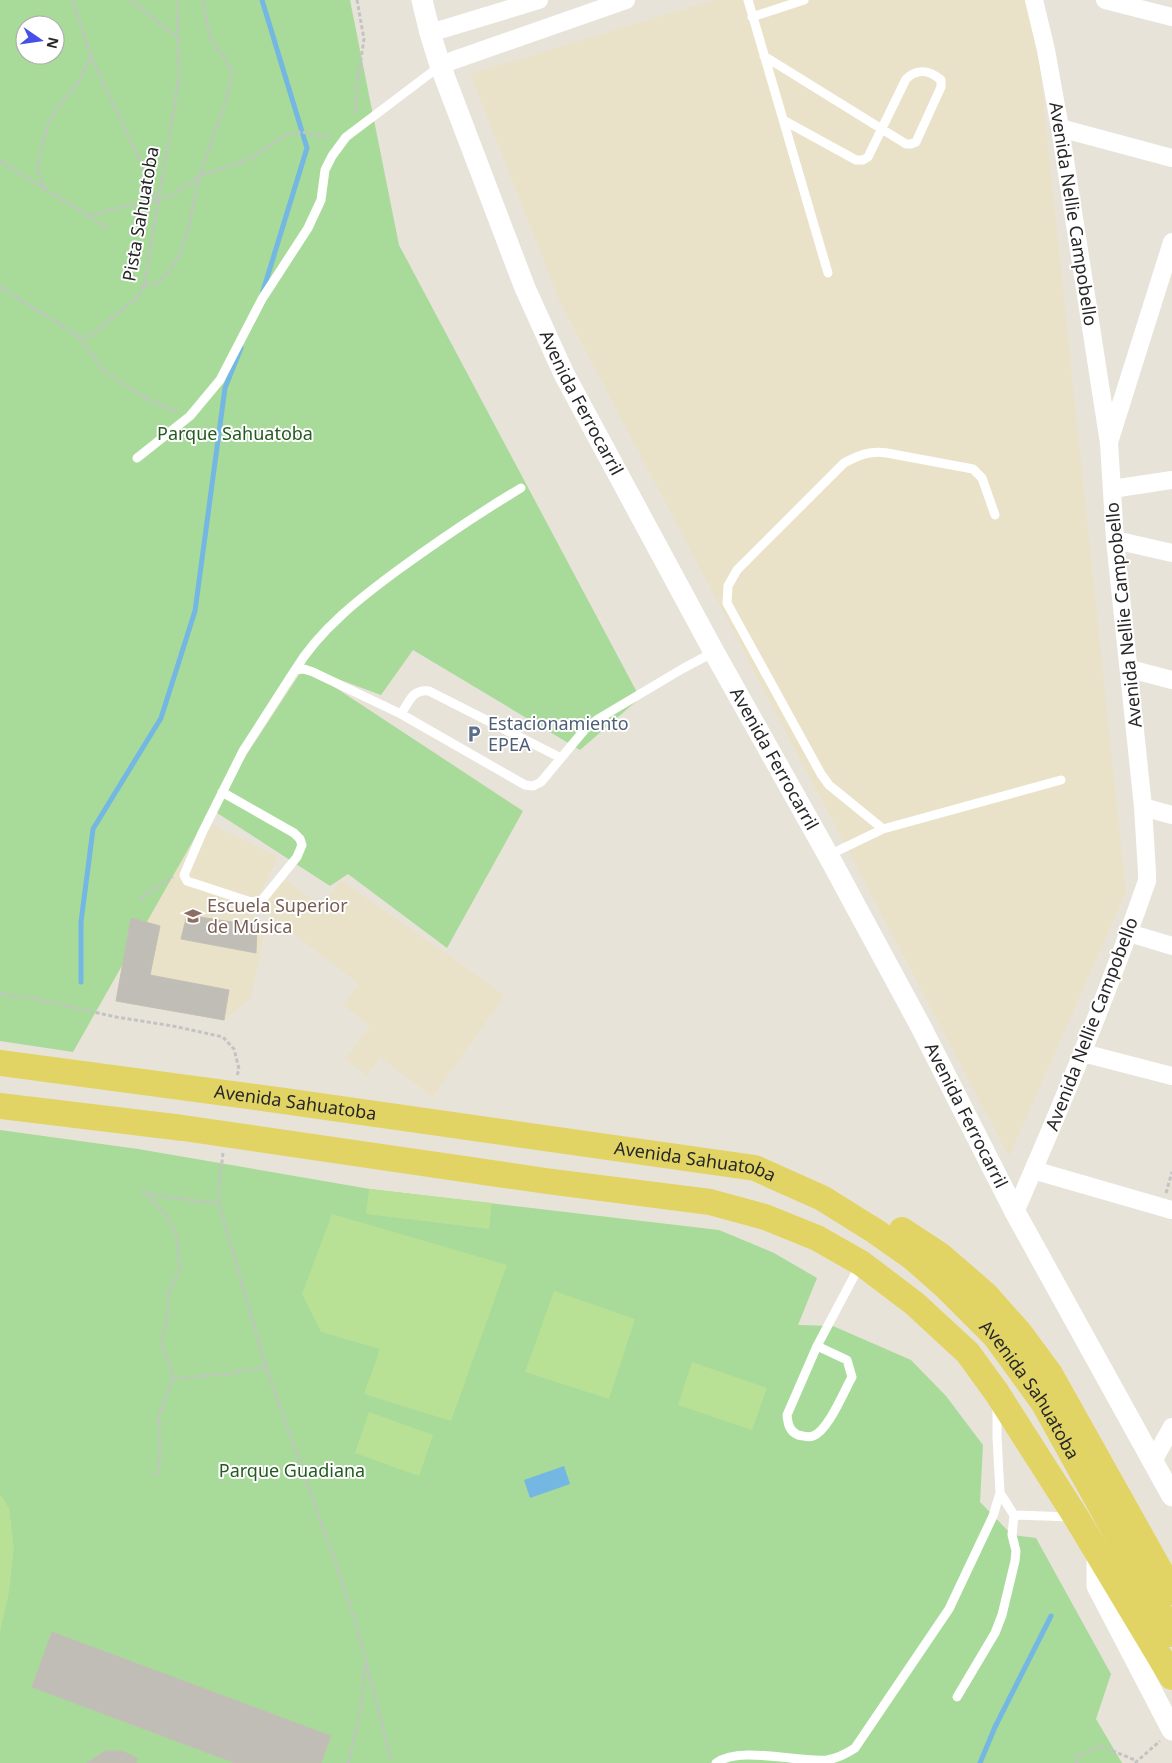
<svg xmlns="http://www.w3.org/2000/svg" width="1172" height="1763" viewBox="0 0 1172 1763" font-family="'Noto Sans',sans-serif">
<rect width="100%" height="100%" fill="#e8e3d9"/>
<!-- education -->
<path fill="#e9e2c9" d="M714,0h311l10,20 91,872 -117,265 -449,-855 -90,-228z
M193,815l85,42 -27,56 15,13 -15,72 -27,22 -108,-19 15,-82z
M282,877l40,30 19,-27 164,115 -72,102 -53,-39 -13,18 -22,-17 25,-33 -27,-21 16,-21 -100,-76z"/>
<!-- green -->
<path fill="#a8da9a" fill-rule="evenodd" d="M0,0h350l49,245 241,453 -60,52 -167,-100 -32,45 -86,-32 -73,129 82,-125 219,144 -76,137 -99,-74 -18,12 -119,-77 -138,243 -73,-11zM25,25h30v30h-30z
M0,1130l138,19 232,40 349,41 55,23 43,25 -19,47 35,1 78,34 35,36 37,49 -3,57 32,33 24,3 75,136 -15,45 26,44h-1122z"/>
<!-- pitch -->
<path fill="#b8e196" d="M369,1189l123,14 -3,26 -123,-15z
M332,1214l175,51 -56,156 -87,-27 16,-45 -59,-17 -19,-38z
M554,1291l81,28 -26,80 -84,-27z
M692,1362l75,26 -15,42 -74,-25z
M369,1412l64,23 -14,41 -64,-23z
M0,1494l9,14 5,40 -5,44 -9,41z"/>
<!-- water -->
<path fill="#74b7e2" d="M564,1466l6,18 -40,14 -6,-18z"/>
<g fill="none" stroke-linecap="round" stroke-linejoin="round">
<!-- stream -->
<path stroke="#74b7e2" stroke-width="5" d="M262,0l45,148 -44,143
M81,982v-60l12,-93 68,-111 34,-107 30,-223 16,-40
M980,1763l15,-36 56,-111"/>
</g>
<!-- building -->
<path fill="#c0bdb6" stroke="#c3bfb3" d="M187,915l70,11 -1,27 -75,-14z
M131,918l29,8 -10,49 79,15 -5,30 -108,-19z
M52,1632l279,104 -10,27h-86l-203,-76z
M105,1751h18l15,8 -2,4h-49z"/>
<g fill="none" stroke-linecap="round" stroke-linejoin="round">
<!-- path -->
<path stroke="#c3c3c3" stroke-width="3" stroke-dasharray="4 2.5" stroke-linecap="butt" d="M131,0l47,38
M91,56l67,144
M356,113v-21l8,-53 -7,-39
M0,161l108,67
M44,188l-7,-20 10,-42 12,-21 18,-20 14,-29 -14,-43 -5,-13
M88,216l49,-13 21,-3 14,-5 28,-19 51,-18 37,-24 14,-2 18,4 11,-1
M144,285l13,-1c8,-8 16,-16 21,-27 13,-25 14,-55 22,-81 10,-36 28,-69 32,-106l-22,-32 -7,-38
M0,287l78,49 11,1 48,-39 7,-13 35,-206 -2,-79
M78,336l27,36 38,25 35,15
M141,900l7,-8 25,-15
M0,994l36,5 80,18 57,9 50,11 11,12 5,20 -2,7
M223,1153l-4,35v16l47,163 67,189 25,74 34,133
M143,1189l24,28 9,16 1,10 3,26 -12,24 -1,28 -6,23 10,23 1,13 16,-3 38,-3 40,-7
M1166,1193l6,-21
M148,1194l71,10
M156,1476l4,-17 -1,-45 13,-34
M348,1763l12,-48 5,-51
M1077,1763l-1,-6 25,-11 36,15
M1135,1763l25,-22"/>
<!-- service -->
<path stroke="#fff" stroke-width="9" d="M748,0l80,273
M752,17l52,-17
M764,56l142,88h5l5,-2 25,-55v-7c-12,-10 -23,-12 -35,-1l-38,78 -5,3h-7l-73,-40
M137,458l53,-42 30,-36 42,-81 46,-71 13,-28 4,-30 7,-14 14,-19 94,-71
M295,670c25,-41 65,-72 103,-100 40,-29 81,-57 123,-82
M401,714c9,-13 11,-25 28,-23l132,67
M222,792l72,41 6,6 2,6 -5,12 -35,43 -11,2 -64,-21 -3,-6 18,-42 41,-82 52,-81 9,-1 9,3 88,42 124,71 8,1 8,-4 45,-54 12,-9 84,-50 32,-17
M883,829l-54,-44 -8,-11 -94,-171 1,-17 9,-16 107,-107c15,-8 27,-13 43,-10l86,16 9,9 13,37
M829,855l54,-26 178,-49
M817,1346l30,14 5,17c-8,14 -24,54 -39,59 -5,2 -10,0 -15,-1 -9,-4 -10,-11 -11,-20l30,-69 43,-81
M1014,1515l57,2
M957,1697l38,-64 7,-18 13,-54 1,-10 -4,-16 2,-20 -14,-22
M716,1763c24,-18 82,0 111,-3 11,-2 19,-6 28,-12l94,-139 44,-93 7,-23 -3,-56v-30"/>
<!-- minor -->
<path stroke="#fff" stroke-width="18" d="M1105,0l67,17
M430,33l109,-33
M440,65l186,-65
M1060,128l112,30
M1110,439l62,-197
M1112,489l60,-9
M1115,540l57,13
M1130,669l42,11
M1143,807l29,8
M1129,933l43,13
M1083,1053l89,23
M1033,1170l139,40
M1015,1212c48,-109 93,-219 132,-331v-9l-4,-65 -28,-267 -6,-97 -49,-315 -14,-78 -12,-50
M1153,1461l19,-34"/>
<!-- tertiary -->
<g stroke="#fff" stroke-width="21">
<path id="s1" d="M422,0l8,33 10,32 85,223 39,86 150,278 114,203 93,172 94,185 157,284"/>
<path d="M1097,1554v32l75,144"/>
</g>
<!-- primary -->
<g stroke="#e2d464" stroke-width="26">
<path id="s2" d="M0,1063l277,37 478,68 67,30 53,33 37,26 34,30 49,49 48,66 129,232"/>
<path d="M0,1106l183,22 363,53 164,21 55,15 52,21 44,25 54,41 53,49 29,40 79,124 96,160"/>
<path d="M902,1230l38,25 45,39 34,38 31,42 122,218"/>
</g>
</g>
<!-- icons -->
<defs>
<g id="parking-bare" transform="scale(1.35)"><path d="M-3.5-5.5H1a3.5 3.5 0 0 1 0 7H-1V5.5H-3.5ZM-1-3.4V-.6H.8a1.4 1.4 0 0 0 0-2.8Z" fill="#5c6f8a" stroke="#fff" stroke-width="2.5" paint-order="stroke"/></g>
<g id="university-bare" transform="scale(1.35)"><path d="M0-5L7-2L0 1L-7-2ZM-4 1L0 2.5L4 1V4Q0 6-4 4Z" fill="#8d6e63" stroke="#fff" stroke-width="2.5" paint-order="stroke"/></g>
</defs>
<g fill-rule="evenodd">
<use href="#parking-bare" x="474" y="734"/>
<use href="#university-bare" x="193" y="916"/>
</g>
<g text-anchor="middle" stroke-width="4" stroke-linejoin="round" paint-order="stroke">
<!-- street labels -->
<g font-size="18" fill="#272727" stroke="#fff">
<text transform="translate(141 214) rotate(-80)" y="6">Pista Sahuatoba</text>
<text transform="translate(1073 214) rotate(81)" y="6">Avenida Nellie Campobello</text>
<text dy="6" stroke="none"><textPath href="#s1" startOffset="434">Avenida Ferrocarril</textPath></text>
<text transform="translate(1124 615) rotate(-96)" y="6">Avenida Nellie Campobello</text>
<text dy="6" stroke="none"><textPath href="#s1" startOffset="839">Avenida Ferrocarril</textPath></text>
<text transform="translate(1092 1024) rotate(-69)" y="6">Avenida Nellie Campobello</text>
<text dy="6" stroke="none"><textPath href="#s2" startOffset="298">Avenida Sahuatoba</textPath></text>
<text dy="6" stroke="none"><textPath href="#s1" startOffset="1244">Avenida Ferrocarril</textPath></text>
<text dy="6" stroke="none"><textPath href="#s2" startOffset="702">Avenida Sahuatoba</textPath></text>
<text dy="6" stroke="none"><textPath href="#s2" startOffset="1122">Avenida Sahuatoba</textPath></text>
</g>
<!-- park labels -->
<g font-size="18" fill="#245b1f" stroke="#fff">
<text x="235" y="440">Parque Sahuatoba</text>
<text x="292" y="1477">Parque Guadiana</text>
</g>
<!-- service labels -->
<g font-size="18" fill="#4e5e75" stroke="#fff" text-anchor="start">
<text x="488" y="730">Estacionamiento<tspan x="488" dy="21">EPEA</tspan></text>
</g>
<!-- education labels -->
<g font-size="18" fill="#785e54" stroke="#fff" text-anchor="start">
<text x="207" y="912">Escuela Superior<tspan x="207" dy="21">de Música</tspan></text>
</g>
</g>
<!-- north arrow -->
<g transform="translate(40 40) rotate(103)"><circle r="24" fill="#ffffff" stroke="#a9a9a9"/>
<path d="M0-4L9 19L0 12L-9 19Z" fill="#4650e8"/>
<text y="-8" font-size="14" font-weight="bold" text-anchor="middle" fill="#272727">N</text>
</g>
</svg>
